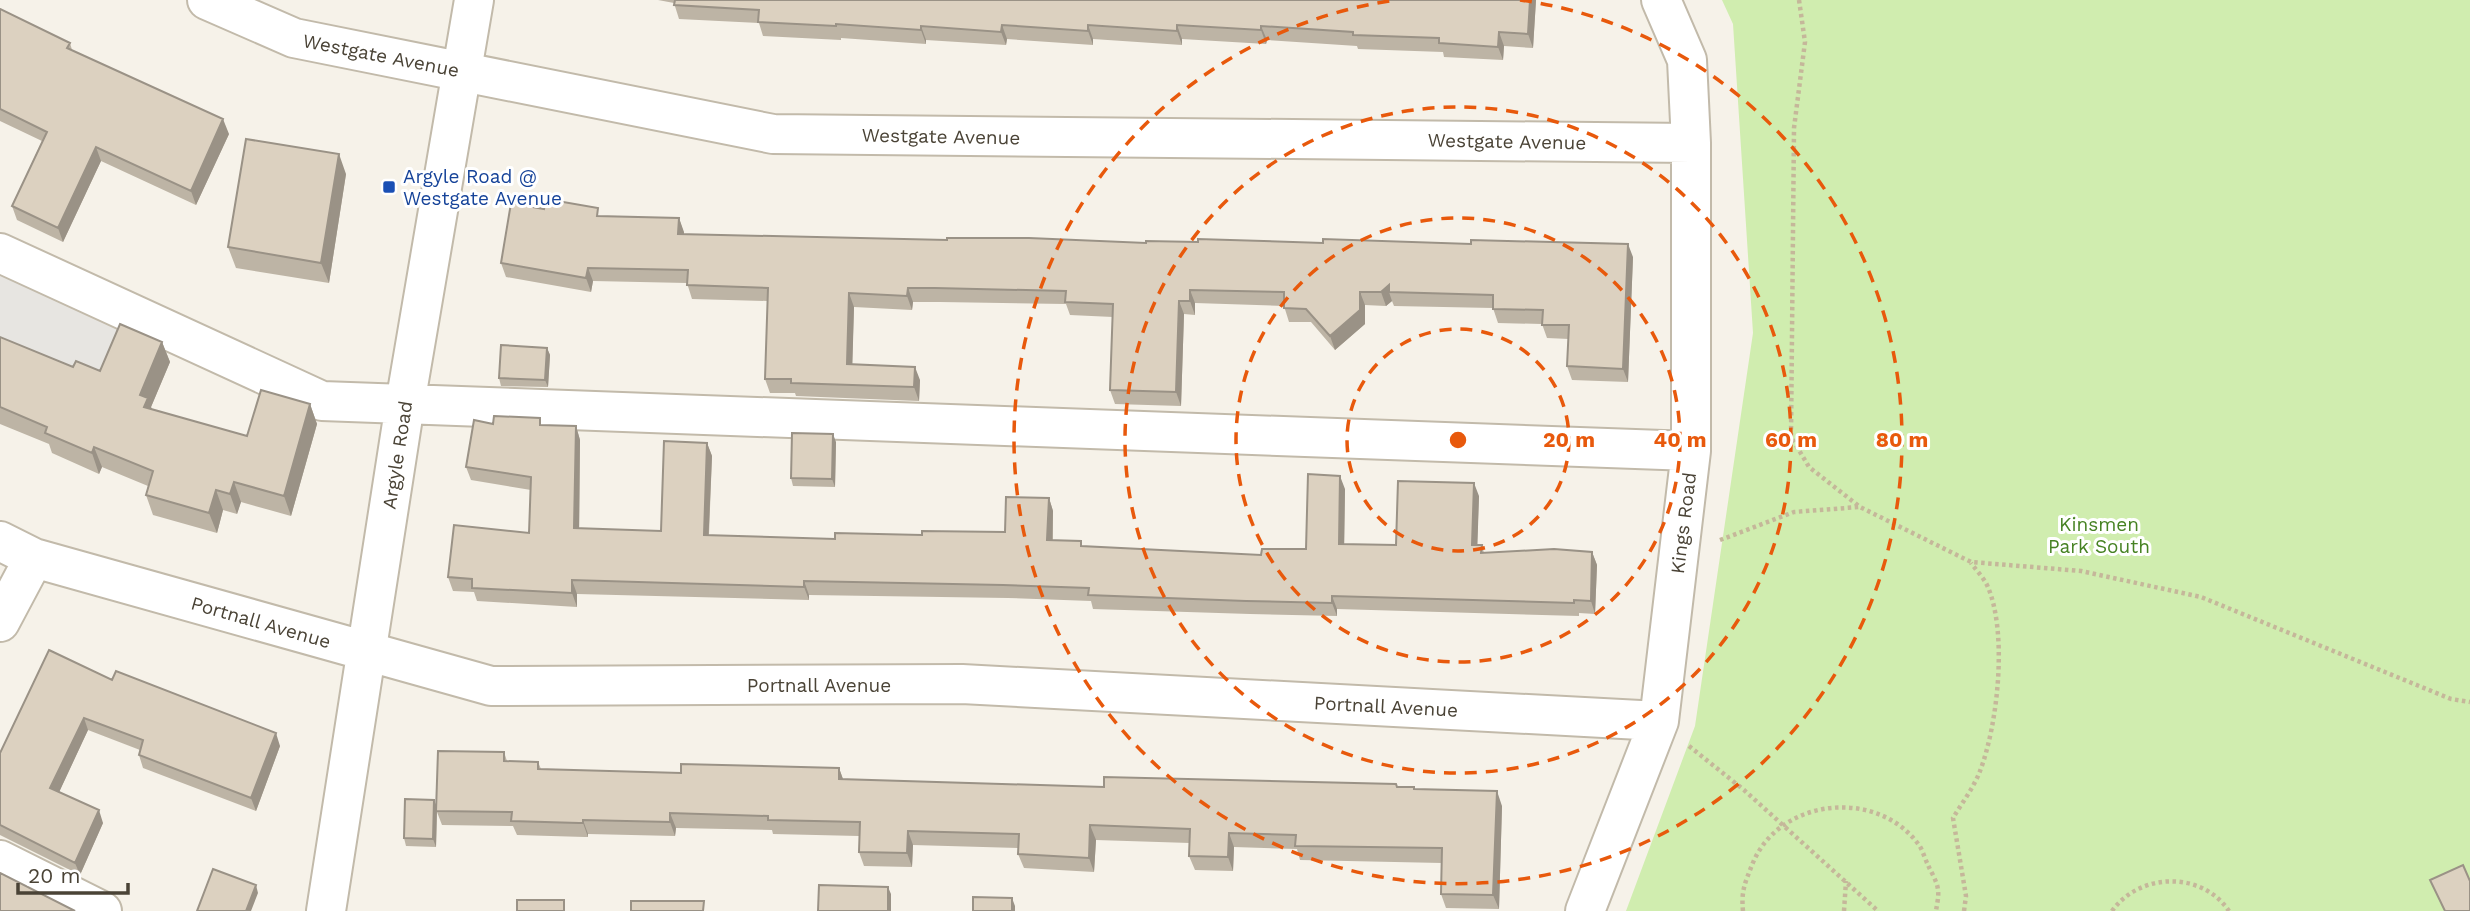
<svg xmlns="http://www.w3.org/2000/svg" width="2470" height="911" viewBox="0 0 2470 911" font-family="'Work Sans',sans-serif">
<rect width="100%" height="100%" fill="#f6f2e9"/>
<!-- green -->
<path fill="#d0edaf" d="M1722,0h748v911h-844l69,-185 58,-393 -20,-309z"/>
<!-- parking -->
<path fill="#e7e5e1" d="M0,265l130,59 -31,58 -99,-40z"/>
<g fill="none" stroke-linecap="round" stroke-linejoin="round">
<!-- minor casing -->
<g stroke="#c2baaa" stroke-width="42">
<path id="minor" d="M207,0l87,38 479,96 918,9
M0,253l322,148 1369,50
M0,541l34,17 457,128 471,-2 697,37
M0,622l34,-64
M0,860l102,51
M326,911l79,-507 69,-404
M1585,911l74,-190 32,-270v-308l-4,-83 -26,-60"/>
</g>
<!-- path -->
<path stroke="#c5b79a" stroke-width="4.5" stroke-dasharray="3.5 3.5" stroke-linecap="butt" d="M1799,0l6,42 -11,86 -3,309 18,30 51,40 111,55 110,9 120,26 250,102 19,3
M1720,540l74,-28 65,-5
M1689,746l55,44 134,121
M1743,911c-2,-20 2,-28 9,-46 26,-67 125,-78 167,-20 4,6 6,14 9,20 3,7 9,16 10,25 1,6 -1,14 -2,21
M1844,911l2,-30
M1964,911l2,-15 -13,-78c9,-15 21,-31 27,-47 18,-47 28,-140 7,-186 -4,-8 -11,-15 -16,-22
M2112,911c28,-39 90,-40 117,0"/>
<!-- minor -->
<use href="#minor" stroke="#fff" stroke-width="38"/>
</g>
<!-- wall -->
<path fill="#bdb4a5" d="M658,0h878l-3,48 -29,-2 -1,14 -59,-3 -1,-5 -85,-3 -1,-3 -90,-6 -1,4 -84,-5v6l-89,-6v6l-86,-6 -1,6 -80,-5v4l-85,-6v2l-78,-4 -4,-13 -80,-4 -5,-16z
M0,9l70,34 2,7 157,84 -33,71 -95,-44 -38,81 -46,-22 -5,-14 30,-65 -42,-20z
M346,174l-17,109 -93,-15 -8,-21z
M544,209l57,7 78,2 5,16 263,6 199,3 487,14 -5,125 -56,-2 -5,-14 2,-27 -22,-1 -5,-14 -44,-1 -5,-15 -99,-2 -2,-5 -6,5 -21,-1v19l-30,26 -24,-28h-22l-5,-16 -89,-3v12l-11,-1 -3,92 -66,-2 -5,-14 3,-73 -43,-2 -4,-11 -126,-2h-27l-1,8 -58,-3 -2,58 68,15 -1,21 -123,-5 -1,-3h-25l-5,-14 3,-78 -76,-2 -5,-16 -94,-2 -2,11 -85,-15 -5,-14z
M0,337l73,30 27,4 62,-29 8,20 -19,45 1,2 95,27 63,-32 7,20 -26,92 -50,-14 -4,12 -14,-4 -6,23 -64,-18 -7,-20 2,-9 -46,-19 -3,7 -47,-21 -3,-9 -49,-20z
M547,348l3,7 -2,32 -47,-1 -2,-8z
M493,424l83,2 4,14 -1,88 82,3 46,-88 5,13 -3,79 126,4 170,-7 44,-34 4,13v29l30,6 178,9 45,-6 39,-60 -1,55 52,1 83,-49 -2,49h5l2,8 108,-1 5,13 -2,49 -16,-1v3l-242,-7v7l-87,-2 -157,-5 -2,-8 -83,-3 -199,-3v5l-232,-6v13l-100,-6 -3,-9 -21,-1 -5,-14 81,-44 2,-43 -60,-10 -5,-13z
M836,442l-1,45 -42,-1 -2,-8z
M112,680l168,66 -24,65 -113,-43 -4,-13 1,-5 -52,-20 -29,62 44,31 -23,52 -80,-40v-82z
M504,752l3,9 31,1 3,7 140,4 158,-5 4,11 261,8h294l17,2 87,17 -3,103 -53,-1 -5,-14 1,-31 -142,-3 -3,-11 -63,-2 -1,24 -38,-1 -6,-14 1,-13 -94,-3 -2,32 -70,-4 -6,-14 1,-6 -106,-3 -1,22 -48,-1 -5,-14v-16l-86,-2 -1,-4 -96,-2 -1,8 -87,-2v3h-3l-68,-2 -4,-9 -71,-1 -5,-13 -1,35 -30,-1 -2,-8 30,-38 2,6z"/>
<!-- shaded-wall -->
<path fill="#9a9286" d="M1530,0h6l-3,48 -5,-14z
M1002,25l5,14 -1,6 -5,-13z
M1088,25l5,14v6l-5,-14z
M1177,25l5,14v6l-5,-14z
M921,26l5,14v4l-5,-14z
M1261,26l6,14 -1,4 -5,-14z
M1499,32l5,14 -1,14 -5,-13z
M223,119l6,15 -33,71 -5,-14z
M96,147l5,14 -38,81 -5,-14z
M339,154l7,20 -17,109 -8,-20z
M679,218l5,14 -1,15 -5,-13z
M1628,244l5,13 -5,125 -5,-13z
M588,268l5,13 -2,11 -5,-14z
M1389,285v7l3,9 -6,5 -5,-14z
M908,288l5,14 -1,8 -5,-14z
M1190,290l5,13v12l-5,-14z
M1360,292l5,13v19l-30,26 -5,-14z
M849,293l5,14 -2,71 -5,-14z
M1179,301l5,13 -3,92 -5,-14z
M162,342l8,20 -19,45 4,12 -3,8 -12,-32z
M547,348l3,7 -2,32 -3,-7z
M915,367l5,13 -1,21 -5,-14z
M310,404l7,20 -26,92 -7,-20z
M576,426l4,14 -1,102 -5,-14z
M833,434l3,8 -1,45 -3,-8z
M707,443l5,13 -4,92 -4,-13z
M94,447l8,20 -3,7 -7,-21z
M1340,476l5,13 -1,68 -5,-13z
M234,482l7,20 -4,12 -7,-20z
M1474,483l5,13 -2,62 -5,-13z
M216,490l7,20 -6,23 -8,-20z
M1049,498l4,13 -1,42 -5,-13z
M1592,552l5,13 -2,49 -4,-13z
M572,580l5,14v13l-5,-14z
M804,581l5,14v5l-5,-13z
M1332,596l5,13v7l-5,-13z
M84,718l4,12 -33,71 -5,-13z
M276,733l4,13 -24,65 -5,-13z
M839,768l5,14 -5,-3z
M1497,791l5,15 -3,103 -6,-14z
M434,800l3,7 -1,40 -3,-8z
M99,810l4,13 -23,52 -5,-12z
M670,813l6,15 -1,8 -5,-14z
M583,820l5,14v3l-5,-14z
M1090,825l6,15 -2,32 -5,-14z
M908,831l5,14 -1,22 -5,-14z
M1229,833l5,14 -1,24 -5,-14z
M256,885l2,8 -7,18h-5z
M888,887l3,7v17h-3z
M1012,898l3,8v5h-3z"/>
<!-- building -->
<path fill="#dcd1c0" stroke="#9a9286" stroke-width="2" d="M675,0h855l-2,34 -29,-2 -1,15 -59,-4v-5l-86,-3v-3l-92,-6v4l-84,-5v6l-89,-6v6l-86,-6 -1,7 -80,-6v4l-85,-6v2l-78,-4 1,-12 -85,-5z
M0,9l70,34 -3,5 156,71 -32,72 -95,-44 -38,81 -46,-22 35,-74 -47,-23z
M246,139l93,15 -18,109 -93,-16z
M546,199l52,9 -1,8 82,2 -1,16 269,6v-2h82l117,5v-2l52,1v-3l125,4v-4l148,5v-4l157,4 -5,125 -56,-3 2,-41h-27l1,-15 -50,-1v-14l-104,-3v-7l-8,7h-21v18l-30,26 -24,-27 -22,-1v-16l-94,-2v11h-11l-3,91 -66,-2 3,-86 -48,-2 1,-11 -131,-3h-27l-1,8 -58,-3 -2,71 68,3 -1,20 -123,-4v-4h-26l3,-91 -81,-3 1,-15 -100,-2 -2,10 -85,-15 10,-60 33,6z
M120,324l42,18 -22,53 8,3 -4,9 103,29 14,-46 49,14 -26,92 -50,-14 -4,12 -14,-4 -7,23 -63,-18 7,-24 -59,-24 -2,6 -47,-20 2,-6 -47,-20v-70l73,30 3,-6 24,10z
M501,345l46,3 -2,32 -46,-2z
M494,416l46,2v7l36,1 -2,102 87,3 3,-90 43,2 -3,92 131,4v-6l87,2v-4l83,1 1,-35 43,1 -2,42 34,1v5l180,9 1,-6h44l2,-75 32,2 -1,68 57,1 2,-64 76,2 -2,62h10l-1,8 73,-4 38,3 -1,49 -17,-1v3l-242,-7v7l-86,-2 -158,-6 1,-7 -86,-3 -199,-4v6l-232,-7v13l-100,-5v-9l-24,-2 6,-52 75,8 2,-56 -65,-10 8,-47 19,4z
M792,433l41,1 -1,45 -41,-1z
M49,650l63,30 4,-9 160,62 -25,65 -112,-43 4,-15 -59,-22 -34,70 49,22 -24,53 -75,-38v-72z
M438,751l66,1v9l34,1v7l143,4v-9l158,4v11l265,8v-10l292,7 1,3h17v2l83,2 -4,104 -52,-1 1,-46 -147,-2 1,-11 -67,-2 -1,24 -39,-1 1,-27 -100,-4 -1,33 -71,-4 1,-20 -111,-3 -1,22 -48,-1 1,-30 -92,-2v-4l-98,-3v9l-87,-2v3h-4l-68,-2 1,-9 -76,-1z
M405,799l29,1 -1,39 -29,-1z
M2463,865l7,16v30h-25l-15,-31z
M213,869l43,16 -10,26h-49z
M0,873l75,38h-75z
M819,885l69,2v24h-70z
M973,897l39,1v13h-39z
M517,900h47v11h-47z
M631,901h73l-1,10h-72z"/>
<!-- distance rings -->
<g fill="none" stroke="#e8590c" stroke-width="3.5" stroke-dasharray="12 9">
<circle cx="1458" cy="440" r="111"/>
<circle cx="1458" cy="440" r="222"/>
<circle cx="1458" cy="440" r="333"/>
<path d="M1520 0A444 444 0 1 1 1396 0"/>
</g>
<!-- markers -->
<rect fill="#1a4fb4" stroke="#fff" stroke-width="2.5" x="382" y="180" width="14" height="14" rx="3.5"/>
<g text-anchor="middle" stroke-width="6" stroke-linejoin="round" paint-order="stroke">
<!-- street labels -->
<g font-size="19" fill="#4a4336" stroke="#fff">
<text transform="translate(381 55) rotate(11)" y="7">Westgate Avenue</text>
<text transform="translate(941 136) rotate(1)" y="7">Westgate Avenue</text>
<text transform="translate(1507 141) rotate(1)" y="7">Westgate Avenue</text>
<text transform="translate(397 455) rotate(-81)" y="7">Argyle Road</text>
<text transform="translate(1683 523) rotate(-83)" y="7">Kings Road</text>
<text transform="translate(261 622) rotate(16)" y="7">Portnall Avenue</text>
<text x="819" y="692">Portnall Avenue</text>
<text transform="translate(1386 706) rotate(3)" y="7">Portnall Avenue</text>
</g>
<!-- transit labels -->
<g font-size="19" fill="#164399" stroke="#fff" text-anchor="start">
<text x="403" y="183">Argyle Road @<tspan x="403" dy="22">Westgate Avenue</tspan></text>
</g>
<!-- park labels -->
<g font-size="19" fill="#468223" stroke="#fff">
<text x="2099" y="531">Kinsmen<tspan x="2099" dy="22">Park South</tspan></text>
</g>
</g>
<circle cx="1458" cy="440" r="10" fill="#e8590c" stroke="#fff" stroke-width="3.5"/>
<g font-size="21" text-anchor="middle" font-weight="bold" fill="#e8590c" stroke="#fff" stroke-width="6" stroke-linejoin="round" paint-order="stroke">
<text x="1569" y="447">20 m</text>
<text x="1680" y="447">40 m</text>
<text x="1791" y="447">60 m</text>
<text x="1902" y="447">80 m</text>
</g>
<!-- scale -->
<path d="M18 883v10h110v-10" fill="none" stroke="#4a4336" stroke-width="3.5"/>
<text x="28" y="883" font-size="21" fill="#4a4336" stroke="#ffffff" stroke-width="5" paint-order="stroke">20 m</text>
</svg>
